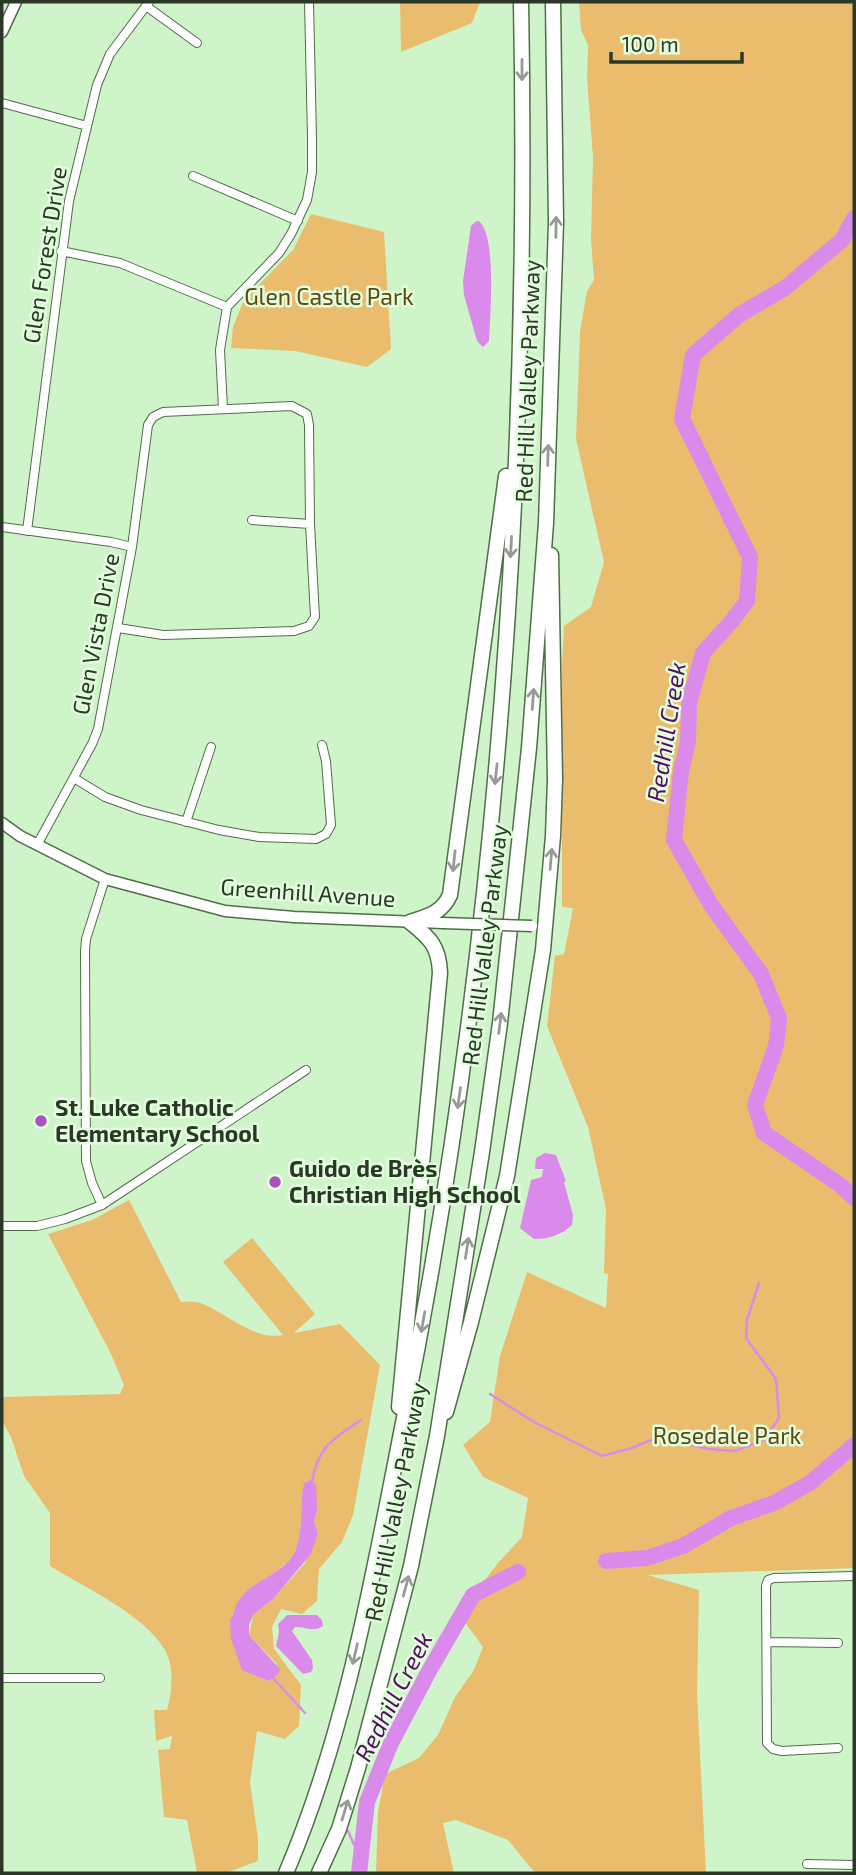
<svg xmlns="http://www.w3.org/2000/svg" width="856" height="1875" viewBox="0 0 856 1875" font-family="'Exo 2',sans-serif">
<rect width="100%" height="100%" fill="#d0f4c9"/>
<!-- green -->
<path fill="#eabd6e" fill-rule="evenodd" d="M400,2h80l-8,21 -71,29z
M579,2h275v1566l-206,7 51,15 -2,104 9,179h-171l-27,-33 -52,-20 -13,3 11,50h-78l2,-61 7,-38 34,-16 19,-23 17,-38 19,-27 9,-23 -24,-33 39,-51 24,-26 6,-39 -45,-21 -20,-32 27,-23 10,-66 27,-84 79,36 2,-34 -4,-1 2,-64 -18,-82 -41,-101 8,-70 9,-2 9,-46 -11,-1v-242l2,-39 27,-19 13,-45 -28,-123 4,-107 7,-41 7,-11 -3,-41 2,-82 -6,-79 1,-33 -7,-15z
M311,214l73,18 7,117 -24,18 -72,-16 -64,-3 2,-21 11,-27 49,-50z
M129,1200l52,102c7,0 15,-1 22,2 24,10 52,37 80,31l-60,-73 29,-24 63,76 -21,19 46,-9 40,41 -27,150 -11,27 -23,27 -2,32 -15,13 -21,-5 -9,18 2,22 27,36 -2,41 -14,13 -28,-8 -7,51 8,57v22l-32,12h-29l-10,-53 -23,-3 -6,-67 12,-1 2,-13 -16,5 -2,-31h13c5,-17 7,-42 -1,-58 -19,-36 -82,-65 -116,-86v-53l-26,-37 -13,-39 -9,-16v-24l118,-3 4,-9 -13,-31 -63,-120 44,-14zM310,1480l7,31 -3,10 4,12 -13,30 -31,35 -21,17 -4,20 28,29 -9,17 -7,-3 -31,-57c5,-7 5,-14 9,-20 11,-20 47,-27 57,-52 8,-22 3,-43 8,-65z"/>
<!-- water -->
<path fill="#da8aeb" d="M479,221c18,16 11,95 10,120l-6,6 -6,-6 -13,-46 -1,-14 8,-55 4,-4z
M545,1153l11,2 10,26 -2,1 9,33 -1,10c-11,10 -23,14 -38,14l-14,-11 11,-48 11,-3 1,-8h-8l1,-11z
M310,1480l6,4 1,27 -3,10 4,12 -7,21 -37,44 -21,17 -4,10v10l31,34 -2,5 -10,7 -26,-11 -11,-31 -1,-19c5,-6 4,-13 9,-20 13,-21 47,-25 57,-51 8,-23 3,-43 8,-66z
M287,1615h30l5,5 1,6c-10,7 -18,0 -28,1l-3,4 20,29 1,8 -2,4 -8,2 -27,-28 3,-14 -1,-8z"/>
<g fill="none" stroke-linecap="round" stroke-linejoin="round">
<!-- stream -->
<path stroke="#da8aeb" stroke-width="2.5" d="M490,1394l44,28 68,34 30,-8 26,-11 50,12 27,2 29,-11 15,-22 -3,-39 -30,-41 1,-18 12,-37
M312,1482c6,-36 21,-43 49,-62
M272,1677l33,36
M348,1831l12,27"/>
<!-- river -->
<path stroke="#da8aeb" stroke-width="16" d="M854,218l-12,22 -57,48 -46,27 -46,40 -11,64 68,138 -3,44 -16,21 -28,31 -14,50 -1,39 -7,30 -7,68 37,65 50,69 18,44 -3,28 -21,59 9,28 76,52 14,13
M606,1561l41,-3 36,-12 48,-28 43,-15 36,-20 44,-38
M359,1873l8,-71 24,-59 38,-72 44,-76 45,-23"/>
<!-- minor casing -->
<g stroke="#4f6e49" stroke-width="10">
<path id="minor" d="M146,6l51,37
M2,103l85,23
M193,176l105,45
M61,251l59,12 107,44
M223,409l-3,-59 7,-43 52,-54 12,-19 16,-34 5,-28v-34l-3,-136
M252,520l58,4
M2,527l109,15 21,5
M27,531l42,-330 28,-116 13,-31 39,-52
M74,778l31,19 36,13 78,20 40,7 57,2 10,-5 5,-9 -5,-64 -4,-16
M186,822l25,-75
M37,845l55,-101 6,-15 34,-182 16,-122 5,-8 10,-5 129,-6 15,8 2,11 1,99 5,93 -6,9 -15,5 -131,4 -45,-7
M102,1205l-10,-22 -6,-22 -1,-210 1,-12 19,-60
M2,1226h35l28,-7 37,-14 204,-135
M767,1642l71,1
M2,1678h98
M838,1748l-56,3 -9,-2 -6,-6 -1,-157 2,-6 6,-2 80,-2
M807,1864l47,1"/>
</g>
<!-- tertiary casing -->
<g stroke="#4f6e49" stroke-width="13">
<path id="tertiary" d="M2,32l14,-30
M2,823l18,13 85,43 120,32 69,6 149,6"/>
</g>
<!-- motorway casing -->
<g stroke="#4f6e49" stroke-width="17">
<path id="motorway" d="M410,922c18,-6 32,-9 40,-27l56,-419
M399,1407l41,-434c-1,-27 -10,-35 -30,-51
M446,1412l25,-90 36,-146 36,-226 10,-114 2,-57 -4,-224
M286,1873c61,-143 87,-299 117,-450 94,-468 127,-945 118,-1421
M319,1873l20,-44 19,-61 53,-202 26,-130 45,-284 18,-129 29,-275 17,-225 10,-300 -3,-221"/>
</g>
<!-- minor -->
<use href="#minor" stroke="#fff" stroke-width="8"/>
<!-- tertiary -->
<use href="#tertiary" stroke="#fff" stroke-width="10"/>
<!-- motorway -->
<use href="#motorway" stroke="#fff" stroke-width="14"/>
<!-- tertiary-bridge casing -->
<g stroke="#4f6e49" stroke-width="13" stroke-linecap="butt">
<path id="tertiary-bridge" d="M443,923l89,3"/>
</g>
<!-- tertiary-bridge -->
<use href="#tertiary-bridge" stroke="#fff" stroke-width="10"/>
</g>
<!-- one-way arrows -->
<defs><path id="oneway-shaft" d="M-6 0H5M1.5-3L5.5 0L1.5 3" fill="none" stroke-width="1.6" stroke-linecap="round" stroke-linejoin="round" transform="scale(1.75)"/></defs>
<g stroke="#959c94">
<use href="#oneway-shaft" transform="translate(522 70) rotate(90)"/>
<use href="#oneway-shaft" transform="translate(556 227) rotate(-89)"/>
<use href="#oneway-shaft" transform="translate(548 455) rotate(-88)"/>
<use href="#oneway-shaft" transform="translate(511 547) rotate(93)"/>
<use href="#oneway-shaft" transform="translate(533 699) rotate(-86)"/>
<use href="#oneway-shaft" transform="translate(496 774) rotate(96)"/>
<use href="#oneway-shaft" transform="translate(551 859) rotate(-85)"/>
<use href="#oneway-shaft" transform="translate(454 861) rotate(96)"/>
<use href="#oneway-shaft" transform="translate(500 1023) rotate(-83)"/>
<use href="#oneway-shaft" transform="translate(459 1098) rotate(98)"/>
<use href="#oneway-shaft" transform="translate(467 1248) rotate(-81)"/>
<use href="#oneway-shaft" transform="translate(423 1322) rotate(100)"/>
<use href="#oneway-shaft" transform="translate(406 1586) rotate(-75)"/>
<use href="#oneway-shaft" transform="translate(355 1654) rotate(103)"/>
<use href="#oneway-shaft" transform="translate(345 1810) rotate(-73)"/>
</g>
<!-- markers -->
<g fill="#ab52be" stroke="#e2ffdd" stroke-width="2.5">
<circle cx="41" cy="1121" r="7"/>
<circle cx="275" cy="1182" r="7"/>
</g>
<g text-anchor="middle" stroke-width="5" stroke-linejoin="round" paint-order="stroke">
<!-- street labels -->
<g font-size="23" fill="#2b3828" stroke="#e2ffdd">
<text transform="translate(45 255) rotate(-81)" y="8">Glen Forest Drive</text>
<text transform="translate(528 381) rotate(-88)" y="8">Red Hill Valley Parkway</text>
<text transform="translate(96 634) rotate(-79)" y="8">Glen Vista Drive</text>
<text transform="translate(308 893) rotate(4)" y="8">Greenhill Avenue</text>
<text transform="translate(485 945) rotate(-83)" y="8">Red Hill Valley Parkway</text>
<text transform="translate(396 1502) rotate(-79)" y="8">Red Hill Valley Parkway</text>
</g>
<!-- park labels -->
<g font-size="23" fill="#604611" stroke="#e2ffdd">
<text x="329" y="305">Glen Castle Park</text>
<text x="727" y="1444">Rosedale Park</text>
</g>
<!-- poi labels -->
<g font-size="23" font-weight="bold" fill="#2b3828" stroke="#e2ffdd" text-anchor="start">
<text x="55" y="1116">St. Luke Catholic<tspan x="55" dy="26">Elementary School</tspan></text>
<text x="289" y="1177">Guido de Brès<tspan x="289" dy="26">Christian High School</tspan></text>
</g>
<!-- water labels -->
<g font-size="24" font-style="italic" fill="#580b66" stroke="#e2ffdd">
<text transform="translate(667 732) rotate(-81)" y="8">Redhill Creek</text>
<text transform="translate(394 1697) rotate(-63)" y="8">Redhill Creek</text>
</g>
</g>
<!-- border -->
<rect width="856" height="1875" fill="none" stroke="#2b3828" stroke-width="7"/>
<!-- scale -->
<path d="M611 52v10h131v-10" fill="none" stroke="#2b3828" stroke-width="3.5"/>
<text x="622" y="52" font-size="21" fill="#2b3828" stroke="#e2ffdd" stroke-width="5" paint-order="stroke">100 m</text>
</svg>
